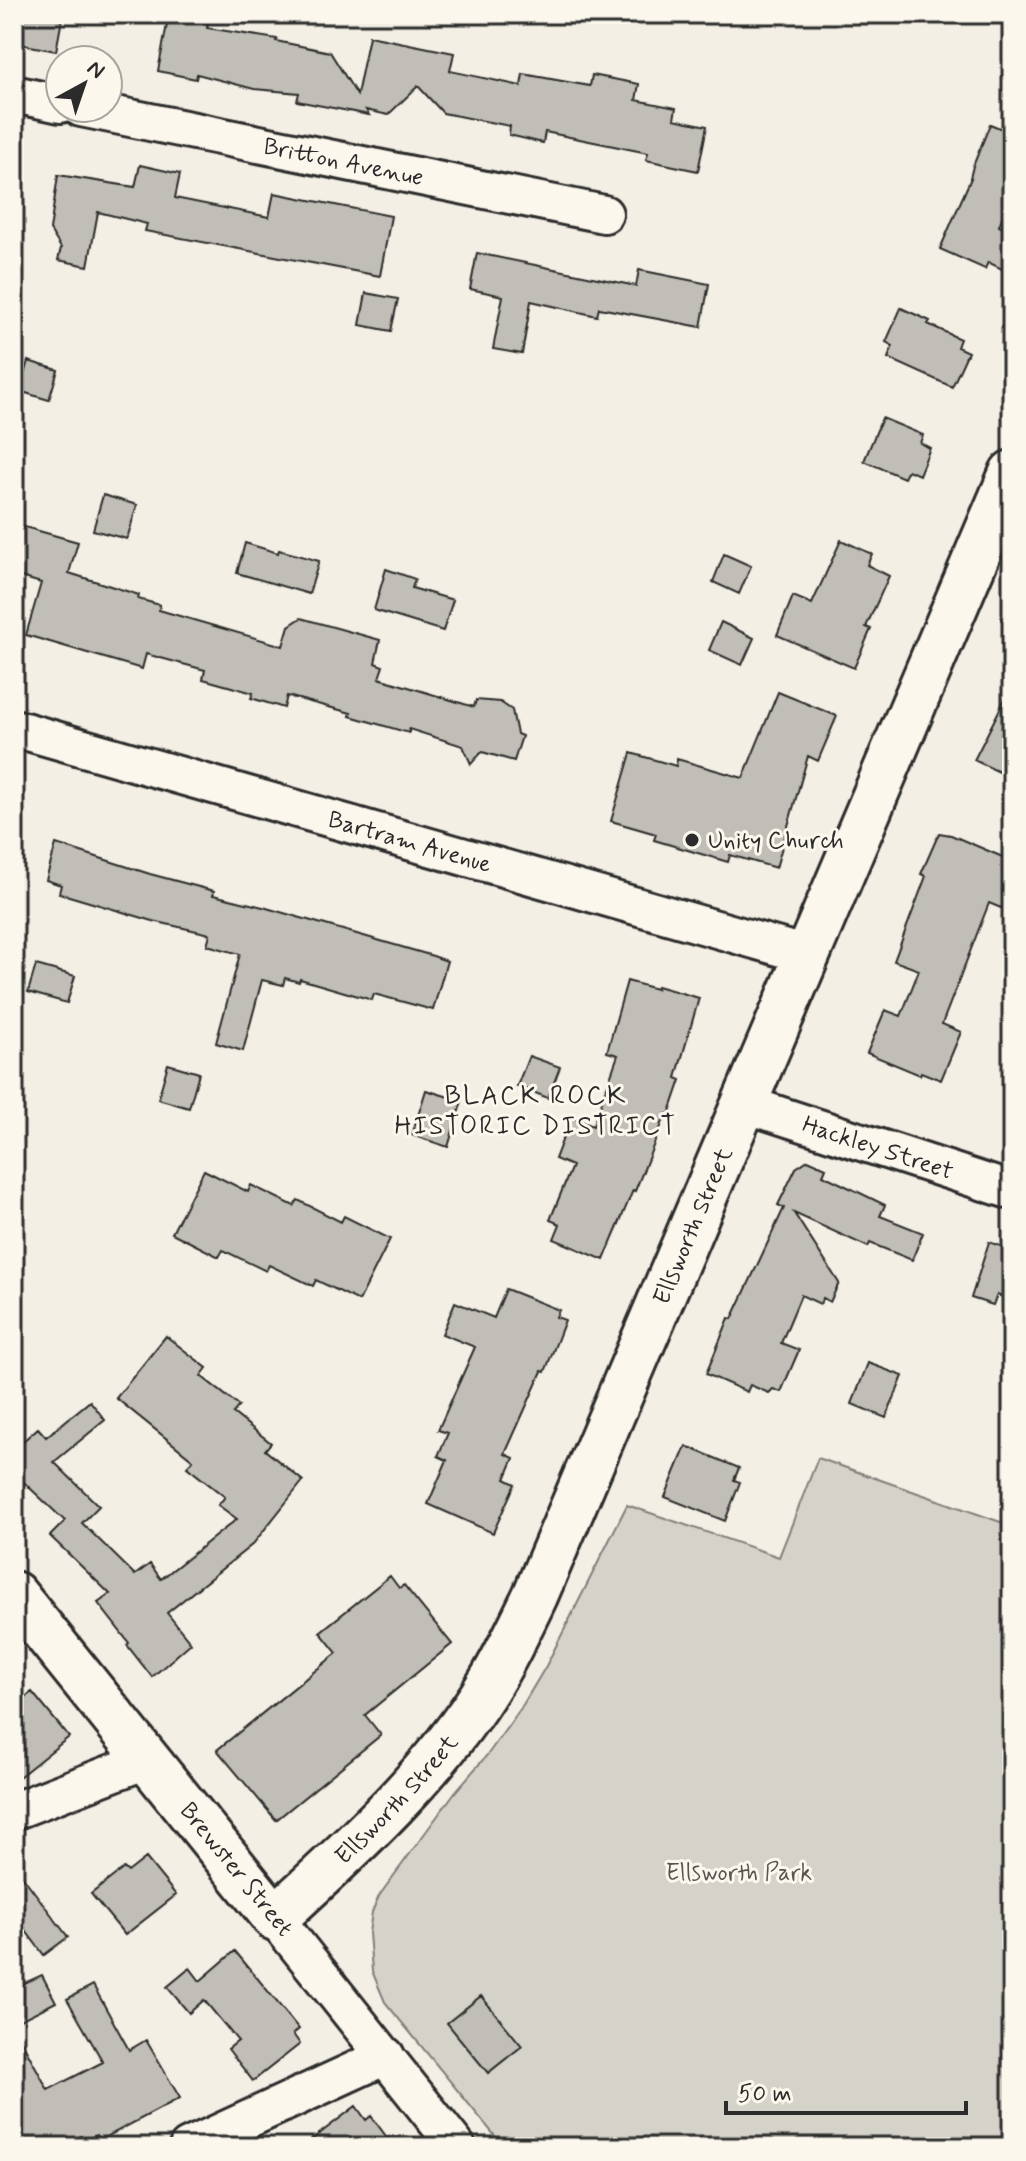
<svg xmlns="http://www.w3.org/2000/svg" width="1026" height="2161" viewBox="0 0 1026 2161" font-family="Mynerve,sans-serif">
<rect width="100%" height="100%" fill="#f3efe4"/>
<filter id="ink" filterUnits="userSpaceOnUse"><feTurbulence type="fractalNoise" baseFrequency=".0125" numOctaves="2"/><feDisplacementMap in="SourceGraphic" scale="16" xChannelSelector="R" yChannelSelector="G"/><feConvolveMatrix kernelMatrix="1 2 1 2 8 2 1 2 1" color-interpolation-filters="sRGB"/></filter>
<g filter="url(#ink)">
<!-- green -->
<path fill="#d5d2c9" stroke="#807e7a" stroke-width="2" d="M818,1458l194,68v621h-508l-119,-145 -13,-31 -3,-38 3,-21 7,-16 76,-104 33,-38 33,-46 25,-42 81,-161 152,52z"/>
<!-- building -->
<path fill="#c0beb6" stroke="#2b2b2b" stroke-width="2" d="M21,14h42l-7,37 -41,-8z
M169,14h40l-2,14 70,11 -1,2 54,11 27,43 12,-59 85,17 -4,18 71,15 2,-12 67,12 2,-11 47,9 -3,16 40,8 -2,11 33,7 -9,45 -52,-11 2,-7 -103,-21 -2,11 -34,-8 1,-9 -67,-13 -25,-27 -30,29 -22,-5 3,5 -72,-14 2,-8 -45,-4 -57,-15 -1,5 -38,-8z
M990,124l22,9v58l-13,35 13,6v21l-8,17 -16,-8 -3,7 -45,-20 31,-71h-1l3,-12z
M140,165l40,9 -5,24 94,19 5,-24 117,23 -11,60 -235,-45 2,-7 -49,-12 -10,54 -30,-6 3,-12 -11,-18 8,-55 77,12z
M477,253l159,33 3,-16 70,14 -8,43 -102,-19 -2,8 -66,-15 -9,53 -29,-5 10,-53 -33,-7z
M366,293l32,6 -7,32 -31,-6z
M901,308l29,13 -2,3 32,15 -3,8 11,5 -16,35 -64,-29 5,-12 -7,-4z
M28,361l30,9 -9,30 -30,-9z
M882,418l41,17 -3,8 10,5 -11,27 -11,-5 -4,8 -40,-17z
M103,495l34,10 -10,34 -34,-9z
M14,524l64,18 -9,31 70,22 -1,4 22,6 -1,5 124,36 6,-20 12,-8 79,22 -5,23 8,3 -4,12 95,29 2,-7 24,2 12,8 5,24 5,2 -8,25 -32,-9 -11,12 -8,-18 -54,-17v4l-59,-17 1,-3 -60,-16 -4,-1 -3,12 -33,-10 2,-5 -50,-14 2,-9 -59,-16 -4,15 -116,-34 15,-52 -27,-8z
M841,540l31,14 -5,11 22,11 -23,51 5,2 -17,39 -77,-33 16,-39 19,8z
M245,543l33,10 1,-3 40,11 -10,33 -72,-21z
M724,554l27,12 -12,28 -26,-12z
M386,569l29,10 -3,9 41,12 -10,31 -69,-21z
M721,622l33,16 -12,27 -33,-15z
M1012,685v82l-8,-4 -5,9 -25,-12z
M778,692l59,24 -19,45 -10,-5 -32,112 -46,-13 -2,7 -74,-22 2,-6 -45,-13 20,-68 45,13 1,-7 66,19z
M939,833l12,2 61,26v33l-2,6 -9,8 -12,-5 -47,121 19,8 -20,48 -20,-8 -1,3 -53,-22 18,-43 16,6 18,-46 -25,-9 32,-85 -5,-2z
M56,844l94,30 64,17 -1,4 50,12 170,49 14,5 -14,49 -59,-16 -2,6 -72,-21 -1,3 -14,-4 -2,7 -21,-5 -19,71 -27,-8 24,-89 -33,-9 3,-11 -57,-13 -94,-28 2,-8 -15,-5z
M36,965l39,11 -8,27 -39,-11z
M627,981l29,8 1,-3 42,12 -23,80 5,2 -12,35 -3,-1 -31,77 -2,-1 -29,70 -50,-21 6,-15 -10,-4 22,-54 -17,-7 16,-42 22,9 25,-71 -11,-3z
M529,1056l31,11 -12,31 -31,-12z
M168,1064l31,9 -10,35 -31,-9z
M426,1090l36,11 -14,46 -36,-12z
M808,1160l18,8 -3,7 62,30 -5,11 43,17 -11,27 -42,-17 -2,4 -74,-34 45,70 -9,19 -7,-4 -3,6 -19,-9 -20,48 18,7 -18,42 -8,-3 -4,4 -19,-8 -3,7 -41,-18 23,-56 3,1 52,-111 -6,-3 18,-37z
M204,1170l44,22 3,-7 43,21 4,-6 43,22 3,-6 46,23 -31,62 -43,-21 -3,6 -44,-21 -3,6 -43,-21 -4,7 -47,-24z
M989,1242l23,8v50l-15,-5 -4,10 -22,-7z
M506,1289l53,21 -3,7 9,3 -20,52 -3,-1 -37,83 9,4 -9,21 10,5 -22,49 -65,-29 19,-44 -9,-4 10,-23 -10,-3 37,-83 -33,-13 13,-32 39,16z
M166,1336l41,32 -6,8 38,30 -6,7 38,30 -6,7 38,31 -50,63 -86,69 24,30 -39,34 -25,-32 2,-2 -31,-40 12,-9 -60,-58 15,-15 -51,-48v-24l24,-21 8,9 44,-36 15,19 -51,42 45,44 -17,17 53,52 15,-11 11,15 76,-60 -19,-14 7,-8 -38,-30 6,-7 -77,-62z
M868,1363l35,13 -17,42 -34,-14z
M686,1446l53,22 -5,12 6,2 -15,39 -60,-24z
M390,1576l9,12 5,-3 48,59 -87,71 16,20 -105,85 -59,-70 120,-97 -17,-21z
M32,1692l37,45 -55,44v-75z
M146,1858l30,37 -51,40 -34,-41 33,-26 4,4z
M14,1865l54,72 -24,18 -30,-40z
M235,1951l64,78 -6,5 7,10 -47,37 -25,-32 10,-8 -34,-41 -15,13 -22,-26 23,-19 10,13z
M42,1975l14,27 -42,21v-35z
M93,1985l36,65 17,-10 34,58 -81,43 -3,-6 -12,6 -3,-5 -24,11h-43v-120l34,63 55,-28 -36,-63z
M481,1996l41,50 -34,27 -41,-50z
M356,2106l10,14 5,-4 23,31h-92z"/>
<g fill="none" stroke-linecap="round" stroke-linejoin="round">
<!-- street casing -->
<g stroke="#2b2b2b" stroke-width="42">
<g id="street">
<path d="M14,94l46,10"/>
<path id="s1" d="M81,108l523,106"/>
<path id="s2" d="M14,728l793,227"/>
<path id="s3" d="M745,1104l267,87"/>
<path d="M14,1811l135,-52"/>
<path d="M275,1918l182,229"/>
<path d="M188,2147l198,-91"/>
</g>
</g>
<!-- secondary casing -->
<g stroke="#2b2b2b" stroke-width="50">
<g id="secondary">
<path id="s4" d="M14,1594l261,324c77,-70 161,-146 215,-235 17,-28 31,-58 45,-87l477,-1123"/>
</g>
</g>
<!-- street -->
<use href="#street" stroke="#fbf7ec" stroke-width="36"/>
<!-- secondary -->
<use href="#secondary" stroke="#fbf7ec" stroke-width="44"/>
</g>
</g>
<!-- markers -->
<circle fill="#2b2b2b" stroke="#fbf7ec" stroke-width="3" cx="692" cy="840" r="8"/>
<g text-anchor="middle" stroke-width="6" stroke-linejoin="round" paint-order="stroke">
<!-- street labels -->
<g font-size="24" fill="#2b2b2b" stroke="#fbf7ec">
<text dy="8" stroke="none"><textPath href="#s1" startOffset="268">Britton Avenue</textPath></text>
<text dy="8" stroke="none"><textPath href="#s2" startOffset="412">Bartram Avenue</textPath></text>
<text dy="8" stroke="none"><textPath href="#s3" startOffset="140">Hackley Street</textPath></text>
<text dy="8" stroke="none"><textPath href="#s4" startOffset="1236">Ellsworth Street</textPath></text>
<text dy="8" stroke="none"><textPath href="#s4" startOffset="586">Ellsworth Street</textPath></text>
<text transform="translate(237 1869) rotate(51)" y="8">Brewster Street</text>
</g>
<!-- poi labels -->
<g font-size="24" fill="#2b2b2b" stroke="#fbf7ec" text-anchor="start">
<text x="708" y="848">Unity Church</text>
</g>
<!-- park labels -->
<g font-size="24" fill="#565552" stroke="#fbf7ec">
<text x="739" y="1880">Ellsworth Park</text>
</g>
<!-- neighbourhood labels -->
<g font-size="26" letter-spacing="2" fill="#2b2b2b" stroke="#fbf7ec">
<text x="536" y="1104">BLACK ROCK<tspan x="536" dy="30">HISTORIC DISTRICT</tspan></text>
</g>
</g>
<!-- margin -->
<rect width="1026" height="2161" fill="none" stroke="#fbf7ec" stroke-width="48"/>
<rect x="24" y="24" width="978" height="2113" fill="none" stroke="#2b2b2b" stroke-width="3" filter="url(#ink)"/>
<!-- north arrow -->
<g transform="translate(84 84) rotate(40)"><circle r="38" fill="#fbf7ec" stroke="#a8a59f" stroke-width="2"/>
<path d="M0-6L14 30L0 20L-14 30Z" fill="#2b2b2b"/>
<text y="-12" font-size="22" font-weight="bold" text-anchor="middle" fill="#2b2b2b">N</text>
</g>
<!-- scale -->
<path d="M726 2101v12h240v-12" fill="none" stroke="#2b2b2b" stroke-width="4"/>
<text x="738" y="2101" font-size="24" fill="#2b2b2b" stroke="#fbf7ec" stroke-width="6" paint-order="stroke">50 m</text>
</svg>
